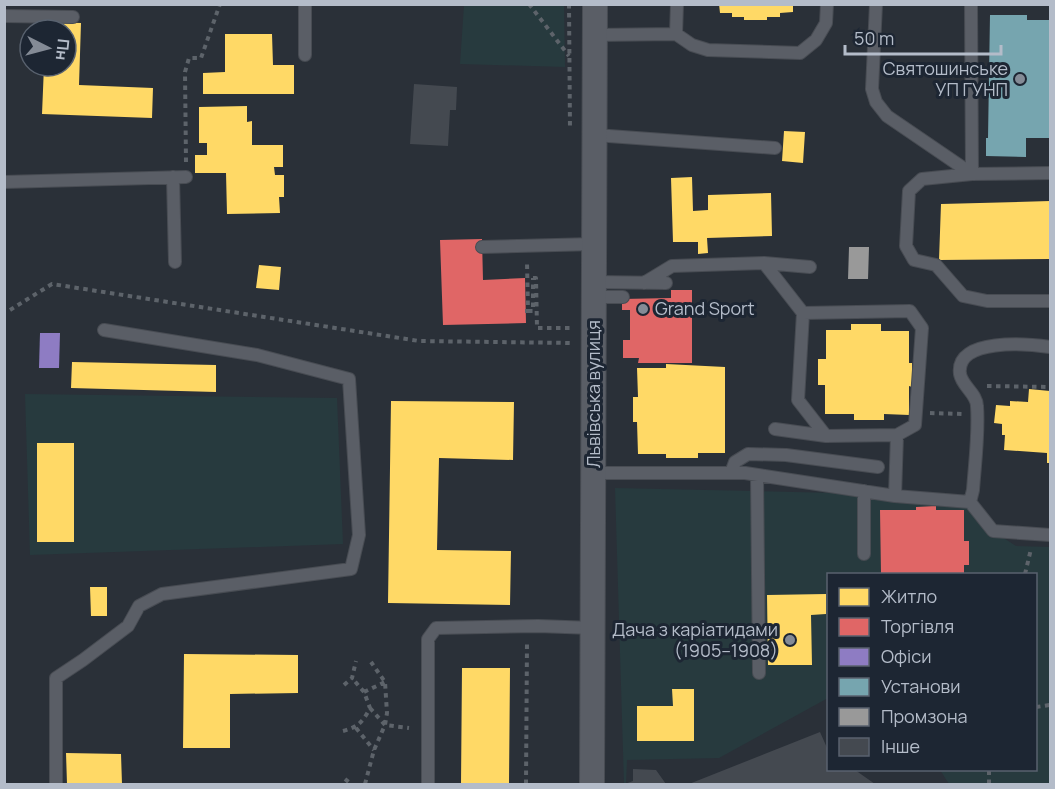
<svg xmlns="http://www.w3.org/2000/svg" width="1055" height="789" viewBox="0 0 1055 789" font-family="Manrope,sans-serif">
<rect width="100%" height="100%" fill="#2a3038"/>
<!-- green -->
<path fill="#273a3e" d="M464,5h100l1,62 -105,-3z
M25,394l312,4 6,146 -313,11z
M615,488l265,6 90,8 23,29 23,15 34,1v237h-101l-9,-14h96v-196h-208v124l-109,60 -92,2 -1,24h-2z"/>
<!-- homes -->
<path fill="#ffd966" d="M719,4h74v8l-13,1v4h-13v3h-23v-3h-12v-4h-12z
M45,22l36,1 -2,62 74,3 -1,30 -110,-4 2,-48h22v-36h-21z
M225,34h47l1,31h21v29h-91v-21l22,-1z
M247,106v16l5,-1v24h31v22h-9l1,8h9v22h-5l1,16 -53,1 -1,-41h-31v-18h12v-12h-8v-36z
M784,131l21,1 -2,31 -21,-2z
M692,177l1,34 15,-1v-15l63,-2 1,43 -65,2 1,15 -10,1v-12h-25l-2,-64z
M1050,201v58l-111,1 2,-56z
M259,265l22,2 -2,23 -23,-2z
M851,324h30v7h28v32h3v24l-3,-1v29l-25,-1v6h-30v-6h-29v-29h-7v-26h8v-29h25z
M72,362l144,3v27l-145,-4z
M666,364l59,3v86h-27v5h-32v-4h-28l-1,-32h-4v-25h5l-1,-29h29z
M1029,389l21,2v72h-3v-10l-43,-3 1,-15h-3v-11l-8,-1 2,-18 14,1v-5l18,1z
M391,401l123,1 -1,58 -74,-2 -2,92 74,1 -1,54 -122,-2z
M37,443h37v99h-37z
M90,587h17v29h-16z
M826,594v20l-15,1 1,50h-44l-1,-70z
M184,654l114,1v38l-68,1v54h-47z
M462,668h48l-1,116h-48z
M672,689h22v52h-57v-35h36z
M66,753l55,1 1,30h-55z"/>
<!-- shops -->
<path fill="#e06666" d="M482,239l1,41 42,-2 1,45 -83,2 -3,-85z
M671,290h21v73h-54l1,-5h-16v-18h7v-30h-8v-11l49,-1z
M936,506v4h28v31h5v24h-5v9h-83l-1,-64h36v-3z"/>
<!-- offices -->
<path fill="#8e7cc3" d="M40,333h20l-1,35h-20z"/>
<!-- public -->
<path fill="#76a5af" d="M990,15h37v5h23v118h-24v19l-40,-1v-18h2z"/>
<!-- industry -->
<path fill="#999" d="M849,247h20l-1,32h-20z"/>
<!-- building -->
<path fill="#444950" d="M414,84l43,3 -1,23h-6l-2,36 -38,-2z
M820,732l8,18v20h27l20,14h-186z
M633,769l23,1 10,14h-41l8,-3z"/>
<g fill="none" stroke-linecap="round" stroke-linejoin="round">
<!-- service casing -->
<g stroke="#484c53" stroke-width="14">
<path id="service" d="M305,4v51
M876,4l-4,85 4,13 11,14 85,58
M971,4l1,170 78,-1
M4,16l69,1
M676,34l1,-30
M595,35l81,-1 16,11 16,5 92,3 16,-13 10,-17 1,-19
M595,135l180,13
M972,174l-50,5 -13,12 -3,55 8,14 22,5 27,31 24,5h63
M173,177l2,85
M4,182l182,-5
M482,247l112,-3
M764,263l46,4
M594,282l72,1
M644,283l28,-17 92,-3 39,50
M594,297h29
M775,429l51,7 71,-1 18,-10 7,-97 -12,-17 -107,2 -5,87 28,36
M593,473h152l150,23 75,6 3,-12c2,-28 6,-57 4,-84 0,-12 -15,-20 -17,-32 -5,-37 69,-30 90,-27
M731,473l4,-11 13,-8 38,1 92,12
M757,475l2,198
M864,491v63
M895,496l2,-61
M970,502l23,29 57,4
M56,784v-106l27,-18 45,-34 11,-20 23,-12 189,-25 8,-34 -10,-156 -92,-24 -153,-25
M428,784v-145l8,-11 102,-2 55,2"/>
</g>
<!-- minor casing -->
<g stroke="#484c53" stroke-width="26">
<path id="minor" d="M592,784l3,-780"/>
</g>
<!-- path -->
<path stroke="#5d636a" stroke-width="4" stroke-dasharray="4.5 4.5" stroke-linecap="butt" d="M529,4l40,52
M569,4l1,126
M186,162l-1,-90 4,-14h12l19,-54
M533,278h3l1,50h36
M10,310l42,-26 367,57 153,2
M525,311h3l-1,-49
M528,311h5v-33
M987,386l63,1
M930,413l34,1
M1025,574l6,-25
M344,685l8,-7 4,-17
M364,692l21,-10
M1036,707l14,-2
M370,708l15,17 24,3
M356,728l18,22
M343,731c15,-4 20,-9 27,-23l-6,-16 -12,-14
M345,779l6,5
M365,784l9,-34 11,-25 2,-12 -2,-31 -14,-20
M526,784l1,-142
M989,784v-14"/>
<!-- service -->
<use href="#service" stroke="#5a5e66" stroke-width="12"/>
<!-- minor -->
<use href="#minor" stroke="#5a5e66" stroke-width="24"/>
</g>
<!-- markers -->
<g fill="#848b96" stroke="#1d2633" stroke-width="2">
<circle cx="1020" cy="79" r="6"/>
<circle cx="643" cy="309" r="6"/>
<circle cx="790" cy="640" r="6"/>
</g>
<g text-anchor="middle" stroke-width="6" stroke-linejoin="round" paint-order="stroke">
<!-- poi labels -->
<g font-size="18" fill="#b4bcc9" stroke="#1d2633" text-anchor="end">
<text x="1008" y="75">Святошинське<tspan x="1008" dy="21">УП ГУНП</tspan></text>
<text x="655" y="315" text-anchor="start">Grand Sport</text>
<text x="778" y="636">Дача з каріатидами<tspan x="778" dy="21">(1905–1908)</tspan></text>
</g>
<!-- street labels -->
<g font-size="18" fill="#b4bcc9" stroke="#1d2633">
<text transform="translate(594 394) rotate(-90)" y="6">Львівська вулиця</text>
</g>
</g>
<!-- border -->
<rect width="1055" height="789" fill="none" stroke="#b4bcc9" stroke-width="12"/>
<!-- legend -->
<rect x="827" y="573" width="210" height="198" fill="#1d2633" stroke="#59626f" stroke-width="1.5"/>
<rect x="839" y="588" width="30" height="18" fill="#ffd966" stroke="#59626f" stroke-width="1.5"/>
<text x="881" y="603" font-size="18" fill="#b4bcc9">Житло</text>
<rect x="839" y="618" width="30" height="18" fill="#e06666" stroke="#59626f" stroke-width="1.5"/>
<text x="881" y="633" font-size="18" fill="#b4bcc9">Торгівля</text>
<rect x="839" y="648" width="30" height="18" fill="#8e7cc3" stroke="#59626f" stroke-width="1.5"/>
<text x="881" y="663" font-size="18" fill="#b4bcc9">Офіси</text>
<rect x="839" y="678" width="30" height="18" fill="#76a5af" stroke="#59626f" stroke-width="1.5"/>
<text x="881" y="693" font-size="18" fill="#b4bcc9">Установи</text>
<rect x="839" y="708" width="30" height="18" fill="#999999" stroke="#59626f" stroke-width="1.5"/>
<text x="881" y="723" font-size="18" fill="#b4bcc9">Промзона</text>
<rect x="839" y="738" width="30" height="18" fill="#444950" stroke="#59626f" stroke-width="1.5"/>
<text x="881" y="753" font-size="18" fill="#b4bcc9">Інше</text>
<!-- north arrow -->
<g transform="translate(48 48) rotate(96)"><circle r="28" fill="#1d2633" stroke="#59626f" stroke-width="1.5"/>
<path d="M0-4.5L10 22L0 15L-10 22Z" fill="#848b96"/>
<text y="-9" font-size="16" font-weight="bold" text-anchor="middle" fill="#b4bcc9">Пн</text>
</g>
<!-- scale -->
<path d="M845 45v9h156v-9" fill="none" stroke="#b4bcc9" stroke-width="3"/>
<text x="854" y="45" font-size="18" fill="#b4bcc9" stroke="#1d2633" stroke-width="4.5" paint-order="stroke">50 m</text>
</svg>
